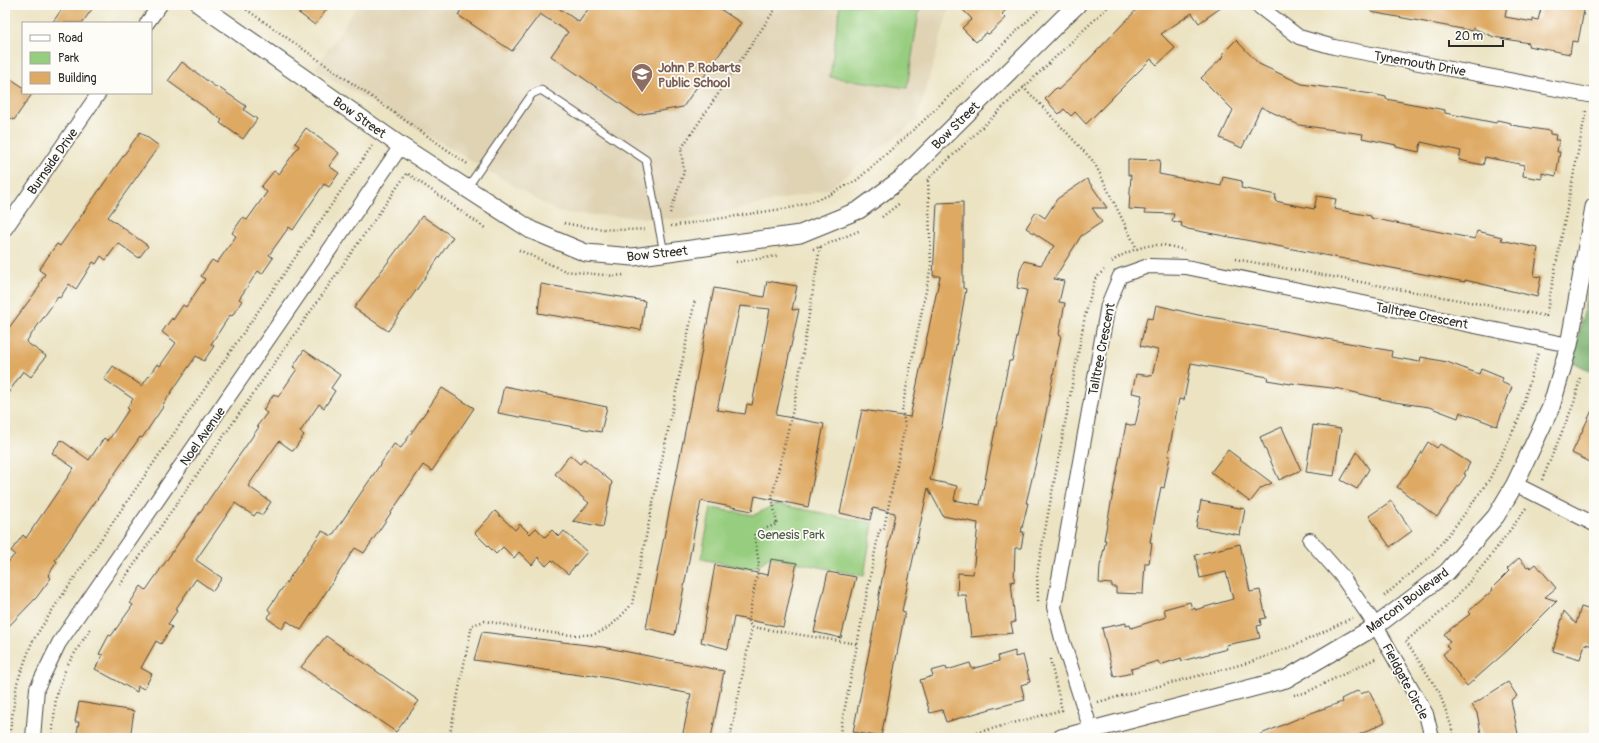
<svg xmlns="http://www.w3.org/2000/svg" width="1599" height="743" viewBox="0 0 1599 743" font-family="Pangolin,sans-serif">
<rect width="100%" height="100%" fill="#fdfcf7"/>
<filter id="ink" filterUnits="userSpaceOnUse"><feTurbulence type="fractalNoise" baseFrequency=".025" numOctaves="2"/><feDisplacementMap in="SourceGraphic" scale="8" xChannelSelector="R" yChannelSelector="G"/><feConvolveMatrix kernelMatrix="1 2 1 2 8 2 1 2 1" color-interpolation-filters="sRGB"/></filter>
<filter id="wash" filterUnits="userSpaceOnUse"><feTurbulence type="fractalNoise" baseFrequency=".012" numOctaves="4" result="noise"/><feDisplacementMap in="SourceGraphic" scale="16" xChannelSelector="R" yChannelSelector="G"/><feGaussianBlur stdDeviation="0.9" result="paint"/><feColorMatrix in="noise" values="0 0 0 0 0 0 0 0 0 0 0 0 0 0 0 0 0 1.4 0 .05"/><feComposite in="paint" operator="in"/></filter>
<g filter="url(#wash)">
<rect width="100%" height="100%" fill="#ebe3c2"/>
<!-- built -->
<path fill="#dfd3b4" d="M358,5h592l-33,115 -89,69 -141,31 -127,-7 -245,-144z"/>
<!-- green -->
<path fill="#97cd7f" stroke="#617c55" d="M840,5h80l-13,83 -77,-11z
M776,504l97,19 -9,53 -94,-19 -18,12 -51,-10 10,-51 43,7z"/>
<!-- forest -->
<path fill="#79b06e" stroke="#526e4c" d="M1594,262v111l-21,-11z"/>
<g id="blocks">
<!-- building -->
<path fill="#dea962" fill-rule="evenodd" d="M65,5h30l-13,18h-30z
M288,5h42l-15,20z
M464,5h90l25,17 12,-17h123l27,18 -58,84 -46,8 -86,-59 17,-24 -28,-18 -28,37 -54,-36z
M958,5h53l-9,9 4,4 -17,16 -3,-1 -10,9 -14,-14 10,-9z
M1141,5h84l-26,18 -7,-10 -31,21 14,14 -18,17 -6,-6 -65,65 -11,-12 -4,4 -7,-7 -5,5 -14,-15 11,-11 2,2 12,-11z
M1372,5h135l-2,12 28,5v-3l5,1 4,-15h43l-7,37 -6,-1 -2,13 -42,-8 1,-3 -35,-6 -21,-9v3l-102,-19z
M1236,40l23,24 43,20 70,10 14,3v2l59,11v3l51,10 1,-3 14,3v2l39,6v3l6,1 -1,5h4l-2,12h3l-4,24 -14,-3v6l-19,-3 1,-11 -39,-8 -2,8 -24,-5 2,-9 -40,-9 -2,10 -23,-5v-2l-34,-7 1,-4 -64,-9 -38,-18 -19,41 -22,-10 13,-28 -32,-32 23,-22 -2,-2z
M182,62l35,26 1,-1 28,19 -2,4 13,9 -14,20 -23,-16 2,-3 -54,-39z
M5,75l18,12v6l9,1 -18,26 -9,-5z
M306,128l33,25 -10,13 10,7 -10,14 -5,-3 -31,46 -4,-3 -20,28 4,3 -11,16 -4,-3 -19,28 3,2 -10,15 -2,-1 -19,29 3,2 -10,15 -8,-5 -34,50 1,1 -21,31 -2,-1 -85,123 2,2 -9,13 3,3 -15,20 -31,32v-64l10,-12 -4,-3 12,-16 3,3 48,-70 -22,-15 9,-13 28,20 15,-22 4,3 21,-32 -2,-1 6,-9 -29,-20 9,-13 29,20 15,-22 3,2 16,-23 -14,-11 10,-14 1,2 10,-15 3,2 19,-28 -4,-3 11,-16 5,3 19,-27 -4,-3 11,-16 4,3 20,-28 -6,-5 13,-16 5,3 20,-28 -4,-3z
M140,132l19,14 -51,71 40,29 -9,12 -21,-15 -12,17 -5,-4 -5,8 -3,-2 -17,27 -7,-5 -9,14 -2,-1 -32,45 20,14 -15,21 -8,-6 -18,27v-65l35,-47 -1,-1 6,-11 -6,-4 12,-18 6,-8 3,2z
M1128,159l32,1 -1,14 62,12 2,-9 19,4 -1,7 35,7 -1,6 39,8 3,-13 19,3 -2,10 37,7v2l104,21 2,-8 25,6 -1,3 37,8 -4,28 7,1 -4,20 -72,-17v2l-277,-53 -7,-3 1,-3 -10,-2 2,-7 -29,-1v-3l-16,-1 2,-34h-3z
M1087,179l20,29h-15l10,14 -21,14 -27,43 10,2 -5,21 6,1 -6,31 2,1 -3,16 -20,103 -12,49h2l-7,29h3l-3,16h-6l-1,34 -3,-1 4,41 -4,1 2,10 -42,4 -5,-42h-9l1,-22 15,1 5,-51 -35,-7 -15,-28 -26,123 3,1 -24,125 -28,-5 26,-131 -1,-1 17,-87 -22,-5 -3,12 -30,-7 22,-103 48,7 30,-141h-7l4,-73 26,-1v86l3,1 -23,131 -13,60 27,6 -3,14 26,5 29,-144h3l15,-71 -10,-2 3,-17 4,-10 17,4 13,-19 -28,-18 10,-16 9,6 12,-19z
M422,216l31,21 -65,94 -34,-23z
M767,281l30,5 -5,24 7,-1 -23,106 48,9 -16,83 -53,-11 -3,15 -51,-10 -3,16h-1l-22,118 -29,-7 44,-222h1l23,-118 50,9zM740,306l30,3 -18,96 -5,-1 -2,10 -28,-4z
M541,284l104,17 -4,29 -103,-17z
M1156,305l42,10 31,5v1l163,30 -1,6 29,5 1,-5 26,5 32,12 2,-5 22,9 -2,4 11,5 -15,39 -37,-14 -2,6 -29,-11 -35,-5 -54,-13 -49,-6v1l-24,-4 1,-3 -77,-14 -7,37 -5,-1 -11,57h2l-6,32 -3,-1 -11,55 2,1 -3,20h-4l-2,31 -27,-1v-6h-4v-3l-13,-1 1,-17 6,-26h-2l22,-116 9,2 7,-31 -10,-2 4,-19 16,2 6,-26 -18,-4 7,-28 6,1z
M304,350l36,25 -9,13 4,3 -11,17 -5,-4 -19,28 4,3 -11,16 -14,-10 -31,45 23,16 -9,13 -5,-3 -3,4 -19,-13 -39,57 26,18 -9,13 -17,-12 -21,31 2,1 -9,13 4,3 -11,17 -5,-3 -15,27 11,6 -8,15 -6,-3 -1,6 -42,-23 8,-14 -4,-1 10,-19 2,1 22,-31 -3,-2 11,-17 5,4 113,-163 -2,-1 10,-13 -4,-3 11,-16 4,3 19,-28 -4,-2z
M504,386l103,21 -6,25 -103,-19z
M442,388l32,20 -42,63 -9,-6 -59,88 -9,-5 -54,82 -14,-9 -5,8 -15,-11 4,-5 -3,-4 54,-78 10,5 62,-92 7,4z
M1594,406v58l-22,-11z
M1313,425l28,4 -7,47 -28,-4z
M1282,427l19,43 -22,10 -19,-43z
M1428,442l9,6 3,-4 30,19 -6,11 2,1 -29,42 -40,-30 17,-22z
M1228,450l44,33 -11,5 -11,14 -39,-30z
M1357,452l12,17 -12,20 -16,-9z
M570,455l10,9 4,-5 28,23 -9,45 -30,-6 16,-18 -34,-29z
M1201,501l44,8 -5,26 -44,-8z
M1391,501l21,30 -22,16 -21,-31z
M495,511l20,19 5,-6 10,10 6,-6 9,9 7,-7 7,7 5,-6 23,21 -19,22 -16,-14 -6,6 -8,-9 -6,8 -13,-13 -5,6 -11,-11 -7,7 -21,-21z
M1240,544l10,48 10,-2 6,28 -6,1 1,6 -4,1 3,12 -34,7 1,4 -45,12 -1,-3 -21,7 -2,-4 -27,8 1,4 -18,4 -12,-49 24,-5v3l4,-1 1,3 35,-11 -2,-8 26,-7 2,7 3,-1v2l38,-11 -7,-27 -26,6 -5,-23z
M1519,558l8,9 2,-1 2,2 5,-4 20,24 -11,9 12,4 -49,49 -41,36 -24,-32 6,-5 -3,-4 4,-3 -6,-8 26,-20 -2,-2 25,-22 -1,-2 17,-17 -2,-2z
M771,559l26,4 -14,64 -49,-10 -6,32 -27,-7 14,-77 53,10z
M828,572l28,5 -15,61 -27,-6z
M1581,607l13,4v35l-9,-2 -5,15 -27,-8 11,-40 12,13z
M482,632l121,15 121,24 -13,67h-29l9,-44 -104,-20v2l-113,-16z
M326,636l93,65 -23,31 -95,-65z
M1015,651v6l8,-2 7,27 -9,3 4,15 -38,10 -41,12 -4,-12 -12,3 -10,-33 13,-4 -2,-5 15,-4 1,3 23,-7 2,6 27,-8 -1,-5z
M1508,682l9,14 -6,4 7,34 -19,4h-17l-5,-25 -5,-8z
M1359,690l2,4 8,-4 16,32 -32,16h-101l59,-25 31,-11 -1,-3z
M79,702l55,9 -4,27h-54l3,-16h-4z"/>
</g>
</g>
<g filter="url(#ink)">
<use href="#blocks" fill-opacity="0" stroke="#484742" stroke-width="1"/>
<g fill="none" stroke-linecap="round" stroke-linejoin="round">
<!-- service casing -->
<g stroke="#484742" stroke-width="9">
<path id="service" d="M467,188l65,-94 9,-4 105,70 18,93"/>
</g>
<!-- minor casing -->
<g stroke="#484742" stroke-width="16">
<path id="minor" d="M1257,5l42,32 35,10 260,49
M147,23l13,-18
M5,229l94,-136
M1515,484l79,40
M1310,540l30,34 36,52 50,88 6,24
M1091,730l-29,-91 -8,-32 54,-302 12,-29 28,-10 38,1 383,78
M33,738l4,-50 22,-45 342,-497"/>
</g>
<!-- tertiary casing -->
<g stroke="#484742" stroke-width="19">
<path id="tertiary" d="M200,5l201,141 130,84 55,23 47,4 167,-23 59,-24 42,-31 162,-161 14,-13
M1061,738l225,-59 90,-53 71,-54 49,-56 19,-32 36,-77 18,-62 25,-138"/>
</g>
<!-- path -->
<path stroke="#484742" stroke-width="2.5" stroke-dasharray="1 3" stroke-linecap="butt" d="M240,5l229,160
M1023,87l19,19 52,56 43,87
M927,180l183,-175
M670,213l14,-41 -3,-23 97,-144
M882,217l18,-14
M564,223c28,6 54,8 83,6
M671,226l124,-19 32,-11 30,-16 64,-57 123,-118
M820,247l-25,154 -23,96 5,27 -23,9 5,31 -11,58 4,5 106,17
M813,249l7,-2 41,-17
M519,250l46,21 49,5 10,-1
M1235,259l311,57 40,-205
M736,262l41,-6
M1112,262c8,-8 32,-17 44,-17 9,-1 20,3 28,5
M1542,480l32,-77 6,-25
M120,585l287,-412 78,55
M1384,596l46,-39 30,-37 29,-40 29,-59 20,-68
M1038,601l-1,-28 48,-257 10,-37 9,-9
M68,664l22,-35
M1294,695l11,-2 72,-35
M1098,702l153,-40 45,-17 56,-27
M9,738l8,-55 15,-41 23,-36 317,-460
M52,738l4,-41 10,-29
M449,738l23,-113 13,-4c24,4 94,21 115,11 13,-6 22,-17 32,-28l63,-304
M730,738l22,-111
M839,738l40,-207 5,-3 21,-102 -3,-17 29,-143 -3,-87
M957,738l105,-28 -12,-51
M1454,738l-3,-13 -12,-33 -33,-51c13,-11 27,-21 39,-33 31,-31 56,-65 81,-100"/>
<!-- service -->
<use href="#service" stroke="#fff" stroke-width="7"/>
<!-- minor -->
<use href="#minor" stroke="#fff" stroke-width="14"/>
<!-- tertiary -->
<use href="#tertiary" stroke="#fff" stroke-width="17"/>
</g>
</g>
<!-- icons -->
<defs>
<g id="school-pin" transform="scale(1.15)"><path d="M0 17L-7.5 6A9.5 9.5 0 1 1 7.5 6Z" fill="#8d6e63" stroke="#fdfcf7"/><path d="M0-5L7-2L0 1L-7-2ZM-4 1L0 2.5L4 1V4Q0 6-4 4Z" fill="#fff"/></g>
</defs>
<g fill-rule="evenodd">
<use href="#school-pin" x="642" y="74"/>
</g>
<g text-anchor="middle" stroke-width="3.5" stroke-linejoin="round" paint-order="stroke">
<!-- street labels -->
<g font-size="13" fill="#2b2b2b" stroke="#fdfcf7">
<text transform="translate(1420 63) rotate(10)" y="5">Tynemouth Drive</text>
<text transform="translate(360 117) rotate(35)" y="5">Bow Street</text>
<text transform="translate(955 125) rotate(-45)" y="5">Bow Street</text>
<text transform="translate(52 161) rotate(-55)" y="5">Burnside Drive</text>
<text transform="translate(657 253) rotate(-6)" y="5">Bow Street</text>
<text transform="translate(1422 315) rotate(11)" y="5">Talltree Crescent</text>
<text transform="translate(1101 349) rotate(-79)" y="5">Talltree Crescent</text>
<text transform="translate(202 436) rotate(-55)" y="5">Noel Avenue</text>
<text transform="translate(1407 600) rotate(-37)" y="5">Marconi Boulevard</text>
<text transform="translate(1406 681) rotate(62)" y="5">Fieldgate Circle</text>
</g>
<!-- education labels -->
<g font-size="13" font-weight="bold" fill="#785e54" stroke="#fdfcf7" text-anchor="start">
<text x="658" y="72">John P. Robarts<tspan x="658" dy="15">Public School</tspan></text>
</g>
<!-- park labels -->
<g font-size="13" fill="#4b5c44" stroke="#fdfcf7">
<text x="791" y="539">Genesis Park</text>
</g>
</g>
<!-- margin -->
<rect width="1599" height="743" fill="none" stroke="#fdfcf7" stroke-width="20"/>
<!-- legend -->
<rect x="22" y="22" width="130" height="72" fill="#fdfcf7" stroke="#a9a8a5"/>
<rect x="30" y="35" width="20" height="6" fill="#ffffff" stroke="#a9a8a5"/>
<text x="58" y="42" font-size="12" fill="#2b2b2b">Road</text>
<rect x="30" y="52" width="20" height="12" fill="#97cd7f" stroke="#a9a8a5"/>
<text x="58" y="62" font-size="12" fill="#2b2b2b">Park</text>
<rect x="30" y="72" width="20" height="12" fill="#dea962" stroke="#a9a8a5"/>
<text x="58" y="82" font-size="12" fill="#2b2b2b">Building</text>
<!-- scale -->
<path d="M1449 40v6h54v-6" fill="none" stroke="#2b2b2b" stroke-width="2"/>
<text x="1455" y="40" font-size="12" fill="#2b2b2b" stroke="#fdfcf7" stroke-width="3" paint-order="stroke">20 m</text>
</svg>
